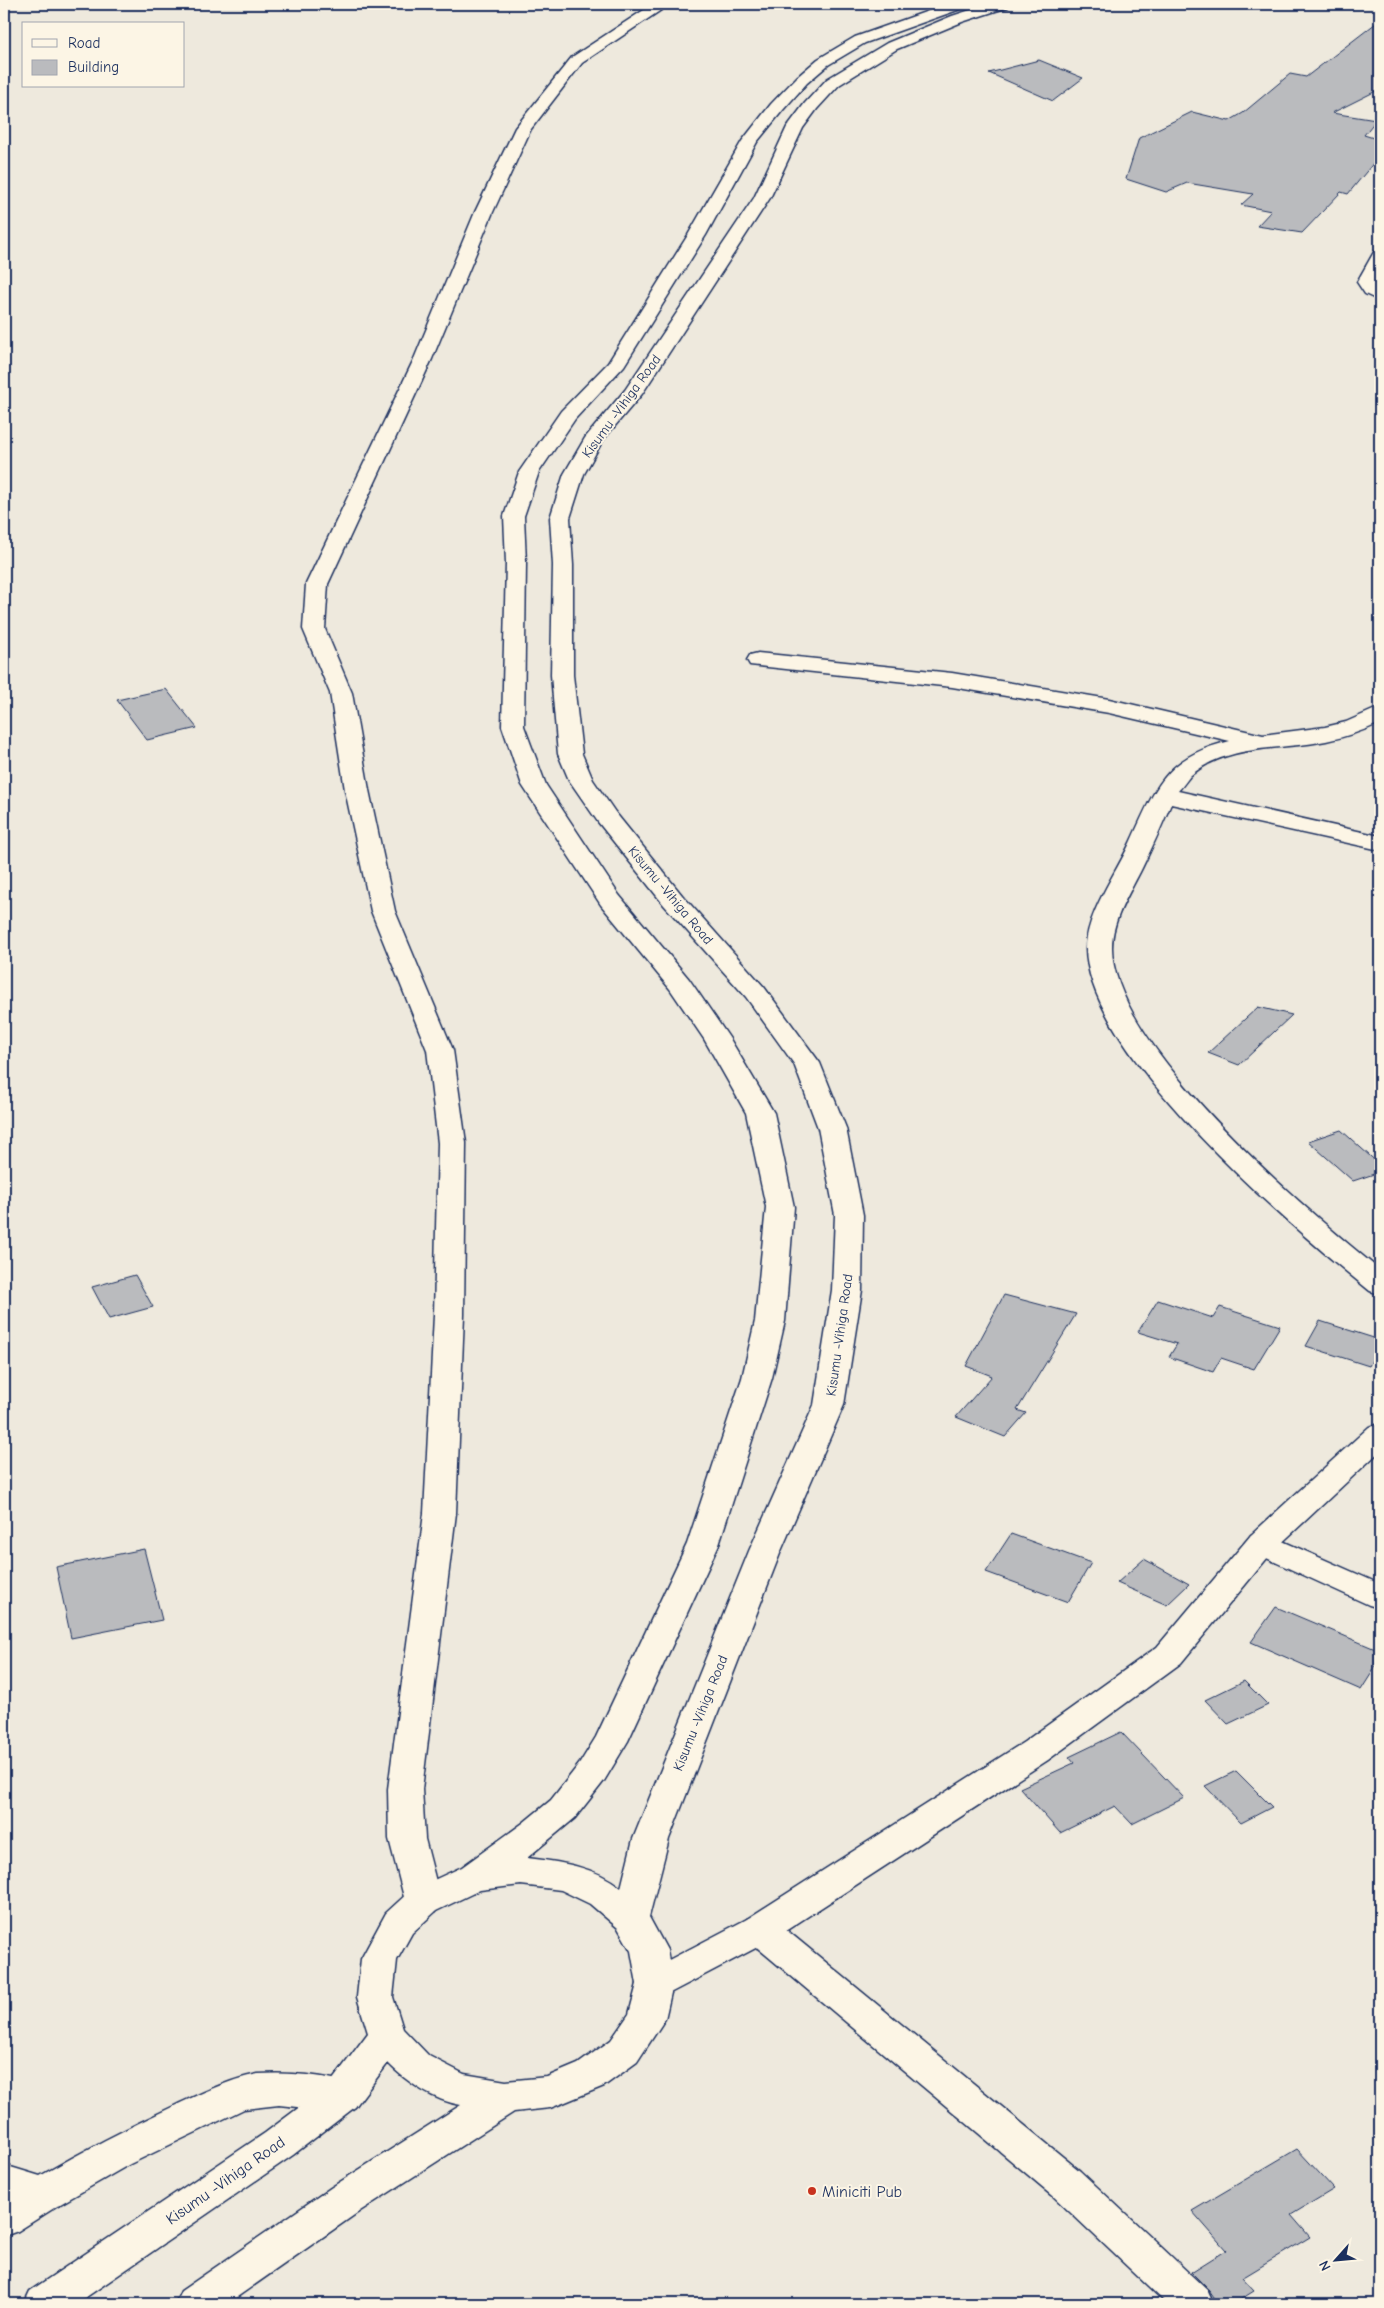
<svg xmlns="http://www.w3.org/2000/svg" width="1384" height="2308" viewBox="0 0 1384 2308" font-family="'Comic Neue',sans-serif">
<rect width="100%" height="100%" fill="#eee9dd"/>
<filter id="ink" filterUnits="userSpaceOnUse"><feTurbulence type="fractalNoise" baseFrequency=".02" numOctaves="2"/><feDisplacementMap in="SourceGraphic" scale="10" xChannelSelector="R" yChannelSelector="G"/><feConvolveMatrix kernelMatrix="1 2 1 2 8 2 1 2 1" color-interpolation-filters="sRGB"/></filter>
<g filter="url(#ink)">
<!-- building -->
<path fill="#babbbe" stroke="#1b2f5e" d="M1380,20v69l-48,24 44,7 -12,15 16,5v15l-32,39 -7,-2 -39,41 -45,-7 14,-15 -30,-6 12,-11 -66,-11 -21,9 -40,-13 13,-41 53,-26 37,9 14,-8 47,-39 16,3z
M1039,60l44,18 -30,23 -64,-28z
M166,689l31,39 -50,12 -30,-40z
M1258,1007l34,8 -53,50 -31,-12z
M1341,1130l39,35v7l-27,9 -45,-40z
M135,1275l18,32 -44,12 -17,-32z
M1004,1295l72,19 -59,96 9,3 -21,24 -49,-20 36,-41 -26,-10z
M1158,1300l55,18 7,-11 60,19 -26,43 -33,-11 -8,14 -44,-15 8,-13 -39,-12z
M1320,1321l60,19v7l-11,19 -63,-20z
M1011,1534l80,29 -23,39 -82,-30z
M144,1549l18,71 -91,18 -15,-71z
M1144,1559l45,25 -22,21 -50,-22z
M1276,1607l104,44v9l-19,30 -110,-48z
M1244,1681l24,24 -40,19 -23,-24z
M1121,1732l63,66 -52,26 -17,-18 -55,27 -40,-45 54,-25 -5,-6z
M1236,1771l36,36 -31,16 -36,-37z
M1297,2149l37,40 -43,26 19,22 -68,41 12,13 -21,13h-14l-10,-14 -18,-18 35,-22 -34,-39z"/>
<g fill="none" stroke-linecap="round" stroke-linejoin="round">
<!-- minor casing -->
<g stroke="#1b2f5e" stroke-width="3">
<path id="minor" d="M758,653l194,20 157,26 154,36 62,-8 21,-5 34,-15v16c-17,8 -35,14 -54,18 -44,9 -100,3 -136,35 -4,5 -8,11 -12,15l202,45v14l-209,-46c-9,21 -18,42 -28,62 -12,25 -31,52 -31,81 -1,98 195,264 268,323v24l-10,-3c-79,-64 -283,-238 -284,-343 0,-33 30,-75 44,-105 26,-56 34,-86 100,-102l-121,-28 -157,-26 -202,-22 -3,-5 3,-5z
M1262,1532l118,52v24l-11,-3 -118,-54 -5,-8 5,-8z
M760,1915l13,4 307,252 128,120 6,13h-47l-115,-109 -305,-256 -5,-10 5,-10z
M258,2074c31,-2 68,1 97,11l6,11 -6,11 -13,5 -63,-7 -35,4 -114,55 -68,39 -44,28 -14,5v-71l36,11c43,-25 87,-48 132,-69 28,-13 55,-27 86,-33z"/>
</g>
<!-- tertiary casing -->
<g stroke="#1b2f5e" stroke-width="3">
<path id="tertiary" d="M653,4h17l-88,59 -51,66 -38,83 -61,147 -104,225 -3,45 27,64 17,97 26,121 58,139 13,93 -2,172 -8,198 -34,276 3,50 16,62 -5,10 -13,4 -13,-4 -5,-10 -16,-62 -1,-50 36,-276 10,-198 4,-172 -11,-93 -56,-139 -26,-121 -15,-97 -27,-64 3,-45 108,-225 61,-147 40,-84 57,-71z
M1380,251v21l-5,10 5,6v13l-15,-7 -8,-12 17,-30z
M1380,1424v27l-107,100 -92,112 -133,97 -275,179 -105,55 -13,5 -13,-5 -5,-10 5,-10 105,-55 277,-177 133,-95 94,-112 118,-108z"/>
</g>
<!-- trunk casing -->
<g stroke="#1b2f5e" stroke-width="3">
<path id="trunk" d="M948,4h20l-2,3 -101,36 -37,22 -21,18 -24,27 -26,32 -51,93 -82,131 -49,53 -36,53 -15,44 2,47 -2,163 22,59 73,110 70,84 41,60 44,74 20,94 -9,114 -13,57 -53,166 -91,197 -24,40 -29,37 -48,40c32,4 68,8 94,30l12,-49 116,-288 65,-146 18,-115 3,-75 -17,-87 -24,-64 -48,-67 -82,-92 -66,-83 -29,-42 -11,-26 -7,-79 2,-110 -3,-47 14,-44 21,-36 40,-48 129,-192 33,-71 18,-24 22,-24 60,-36 65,-27 37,-12h21l-2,3 -46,15 -65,27 -58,36 -22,24 -14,19 -33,70 -128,196 -39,46 -19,34 -14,44 3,47v110l9,79 11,26 22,32 67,83 82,92 56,76 26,65 17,87 -1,75 -18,115 -63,146 -112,288 -20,78 18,33 6,34 -8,35 -28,43 -33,24 -41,17 -13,5 -36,4 -154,99 -133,93h-52l6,-13 151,-104 129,-82c-26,-4 -55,-23 -73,-42l-33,44 -62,48 -217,149h-52l6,-13 235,-158 64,-48 39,-52 -11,-36 4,-38 25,-46 24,-22 52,-24 61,-44 28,-23 29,-37 16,-26 91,-193 55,-166 13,-57 11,-114 -20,-94 -42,-74 -34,-50 -69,-84 -79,-120 -20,-59 4,-163 -2,-47 15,-44 42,-61 47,-48 80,-128 54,-94 29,-37 26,-27 21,-18 37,-22zM521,1885l40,5 29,14 28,24 13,23 6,33 -8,30 -18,26 -33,24 -31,13 -41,4 -42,-7 -35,-18 -26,-27 -10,-32 4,-37 15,-27 24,-22 44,-21z"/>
</g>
<!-- minor -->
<use href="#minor" fill="#fcf5e5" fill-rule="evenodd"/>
<!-- tertiary -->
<use href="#tertiary" fill="#fcf5e5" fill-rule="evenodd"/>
<!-- trunk -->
<use href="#trunk" fill="#fcf5e5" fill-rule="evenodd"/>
</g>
</g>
<!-- markers -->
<circle fill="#c8321e" stroke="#fcf5e5" stroke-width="2" cx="812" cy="2191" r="5"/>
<g text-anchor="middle" stroke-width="4" stroke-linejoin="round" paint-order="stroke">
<!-- street labels -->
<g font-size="14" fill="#1b2f5e" stroke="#fcf5e5">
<text transform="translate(621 406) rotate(-54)" y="5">Kisumu -Vihiga Road</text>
<text transform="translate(671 895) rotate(50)" y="5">Kisumu -Vihiga Road</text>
<text transform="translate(839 1335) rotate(-82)" y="5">Kisumu -Vihiga Road</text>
<text transform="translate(700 1713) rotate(-68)" y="5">Kisumu -Vihiga Road</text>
</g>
<!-- near-street labels -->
<g font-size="16" fill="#1b2f5e" stroke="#fcf5e5">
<text transform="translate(225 2180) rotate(-35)" y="6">Kisumu -Vihiga Road</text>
</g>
<!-- near-poi labels -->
<g font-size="16" fill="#1b2f5e" stroke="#fcf5e5" text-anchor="start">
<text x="822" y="2197">Miniciti Pub</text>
</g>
</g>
<!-- margin -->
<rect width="1384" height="2308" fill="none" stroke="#fcf5e5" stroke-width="20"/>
<rect x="10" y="10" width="1364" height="2288" fill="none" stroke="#1b2f5e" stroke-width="2" filter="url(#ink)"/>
<!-- legend -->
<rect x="22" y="22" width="162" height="65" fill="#fcf5e5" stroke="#a2a6af"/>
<rect x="32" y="39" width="25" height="8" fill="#fcf5e5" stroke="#a2a6af"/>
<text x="68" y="48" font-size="15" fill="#1b2f5e">Road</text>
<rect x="32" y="60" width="25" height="15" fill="#babbbe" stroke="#a2a6af"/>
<text x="68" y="72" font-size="15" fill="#1b2f5e">Building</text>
<!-- north arrow -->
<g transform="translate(1336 2260) rotate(243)" stroke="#fcf5e5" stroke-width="4" paint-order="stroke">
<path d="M0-4L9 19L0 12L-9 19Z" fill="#1b2f5e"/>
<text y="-8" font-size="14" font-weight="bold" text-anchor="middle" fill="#1b2f5e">N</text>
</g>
</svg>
